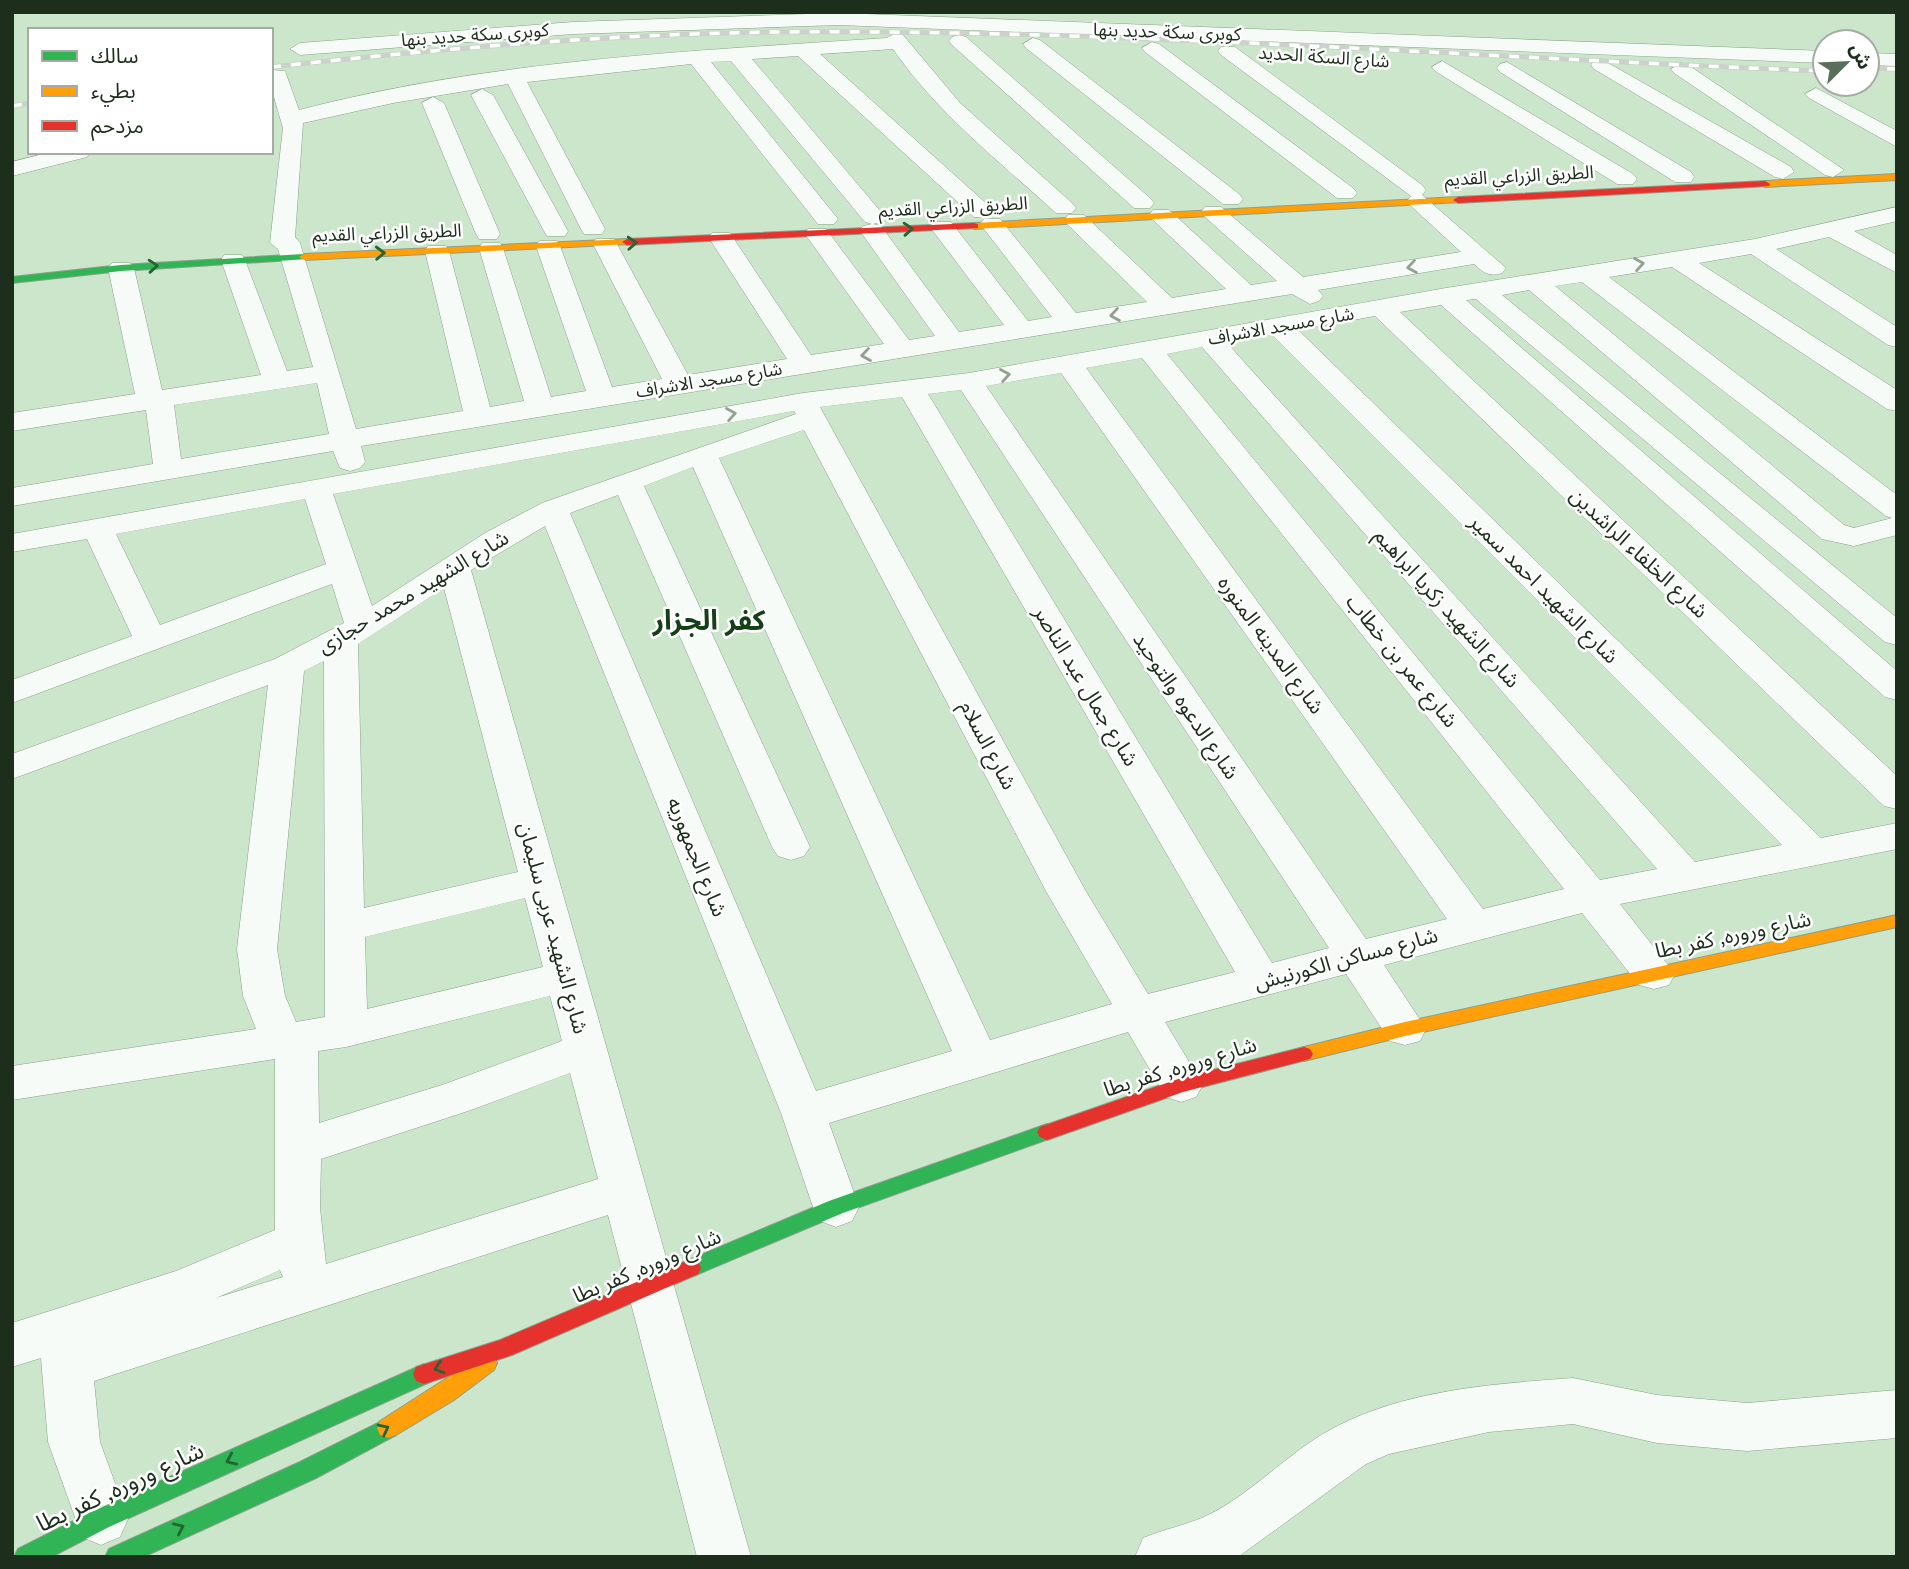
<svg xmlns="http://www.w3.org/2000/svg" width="1909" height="1569" viewBox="0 0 1909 1569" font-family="'Varela Round','Noto Sans Arabic',sans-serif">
<rect width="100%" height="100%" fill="#cce6cb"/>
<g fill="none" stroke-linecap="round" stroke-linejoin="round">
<!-- street casing -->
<g stroke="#8ca08b" stroke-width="1">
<path id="street" d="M839,13l986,38v12l-986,-38 -266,9 -273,21 -10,-6 10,-6 273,-21z
M896,33l7,2 57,68 112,100 4,5 -4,5h-16c-57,-52 -119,-100 -163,-164l-73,5 170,153 4,5 -4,5h-16l-176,-161 -46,3 129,153 4,5 -4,5 -8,2 8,2 78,106 45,-7 -74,-98 3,-5h18l77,99 24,-4 -68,-88 -4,-5 4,-5h16l76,94 71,-11 -79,-77 -4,-5 4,-5h16l88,83 54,-9 -73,-69 -4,-5 4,-5h16l82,75 26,-4 -72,-64 -4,-5 4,-5h16l82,70 158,-25 -50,-46 -4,-5 4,-5 -190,-141 -3,-4 3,-4h14l187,138 4,5 -4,5 84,73 -4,5c-13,4 -18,0 -28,-9l-156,26 5,6 -4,5 -9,3 -18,-10 -931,152 4,16 -5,6 -10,3 -10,-3 -7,-17 -321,55v-18l141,-24 -7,-54 -134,21v-18l123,-19 -27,-126 4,-5h18l4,5 28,122 99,-15 -40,-115 3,-5h18l3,5 42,111 26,-4 -35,-118 -8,-6 13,-115 -12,-41v-17l14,1 14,39c191,-50 392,-59 588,-72zM731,61l134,161 7,2 -9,2 -3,5 75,105 -26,4 -83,-111h-18l-3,5 79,110 -73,11 -81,-122h-18l-3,5 78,121 -99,16 -71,-131 -3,-5h-18l-3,5 69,135 -50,8 -52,-141 -3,-5h-18l-3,5 50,145 -35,6 -48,-149 -3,-5h-18l-3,5 45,153 -34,6 -41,-156 -3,-5h-18l-3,5 38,160 -107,18 -56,-186 -5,-6 8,-114 90,-20 115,-19 73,145 3,5h18l3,-5 -78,-147 164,-18 127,160h16l4,-5 -4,-5 -123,-152zM317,383l12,51 -148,25 -7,-54z
M959,35l7,2 184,161 4,5 -4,5h-16l-182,-163 -3,-4 3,-4z
M1033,38l7,2 199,154 4,5 -4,5h-16l-197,-156 -3,-4z
M1152,42l7,2 194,144 4,5 -4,5h-16l-192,-146 -3,-4z
M1867,53l30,1v12l-30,-1z
M1601,59l190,108 3,5 -11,7 -8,-2 -181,-108 -3,-4 3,-4z
M1442,61l191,113 4,5 -4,5h-16l-182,-113 -3,-4z
M1507,62l184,110 3,5 -3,5h-16l-175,-110 -3,-4 3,-4z
M1681,63l7,2 156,105 -11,7 -8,-2 -151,-102 -3,-4z
M1816,88l81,43v16l-88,-49 -4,-4z
M482,89l11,6 75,136 -3,5h-18l-3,-5 -73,-136z
M433,97l11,6 56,131 -3,5h-18l-3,-5 -54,-131z
M51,152h39l-3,5 -75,19v-14z
M1897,207v14l-43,10 43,24v18l-68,-36 -53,12 121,78v20l-9,-2 -137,-91 -52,9 198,127v21l-10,-2 -215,-142 -63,10 288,218v40l-43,11 -32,-7 -293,-249 -27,5 395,323v27l-12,-3 -409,-343 -10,1 431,371v29l-12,-3 -444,-392 -41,7 497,464v33l-13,-3 -509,-490 -77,14 523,508 76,-15v26l-277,55 55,70 -6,11 -15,4 -15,-4 -57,-72 -198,52 42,64 -6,12 -15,4 -15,-4 -44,-67 -181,48 38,63 -7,12 -15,5 -15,-5 -38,-65 -299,91 30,84 -7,14 -16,6 -16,-6 -7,-14 -32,-94 -236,-587 -74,44 280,987h-54l-89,-342 -514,166 6,61 28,77 -8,18 -19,8 -19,-8 -34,-95 -7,-84 -29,9v-44l164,-52 99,-41v-171l-263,41v-34l244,-37 -13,-33 -6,-47 31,-264 -256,94v-25l263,-95 69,-36 -12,-39 -320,119v-23l120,-44 -45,-97 -75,13v-18l791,-141 166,-20 477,-85 309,-49zM1582,282l304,234 6,2 -38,10 -10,-3 -289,-239zM1272,335l510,510 -87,17 -468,-519zM1202,347l455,522 -57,11 -433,-526zM1142,358l422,531 -81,20 -397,-541zM1061,373l386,546 -81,20 -380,-553zM961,390l368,558 -57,15 -344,-569zM902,397l333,575 -87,22 -64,-106 -264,-481zM794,411l2,3 -254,89 -57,30 -113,73 -39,-112zM804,430l243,463 65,111 -122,36 -271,-582zM693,467l259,584 -136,40 -246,-578 48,-18 154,352 6,9 13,4 13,-4 6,-9 -166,-361zM305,499l21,65 -166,61 -44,-91zM444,588l74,284 -154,36 -6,-264zM324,661l1,356 -29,5 -11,-26 -8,-47 27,-278zM525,898l18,69 -176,42 -2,-72zM550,996l12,45 -117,43 -126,39 -1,-72 28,-4zM570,1073l28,106 -272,85 -6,-56 1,-49 150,-49zM280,1270l3,7 -67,21z
M1573,1378l84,17 90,8 150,-13v48l-150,13 -90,-8 -84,-19 -84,8 -100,22 -23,10 -128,93h-103l8,-19c21,-9 45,-13 65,-23 42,-20 81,-63 122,-85 72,-40 163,-46 243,-52z"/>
</g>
<!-- fast casing -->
<g stroke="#8ca08b" stroke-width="2">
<path id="fast" d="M304,254l4,1v4l-187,12 -109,12v-6l109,-12z
M1047,1124l7,3 3,5 -3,5 -211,76 -152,64 -7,-3 -3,-6 3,-6 145,-61z
M424,1364l8,3 3,7 -3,7 -323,146 -58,30h-37l4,-8 75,-38z
M388,1418l8,3 3,7 -3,7 -80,43 -173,79h-38l4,-8 191,-87z"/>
</g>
<!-- slow casing -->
<g stroke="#8ca08b" stroke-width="2">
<path id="slow" d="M1897,174v6l-132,7 -5,-3 5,-3z
M1458,197l5,3 -1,2 -488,27 -5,-3 5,-3z
M627,239l4,1v4l-327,16 -5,-3 5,-3z
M1897,915v12l-492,109 -101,25 -6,-2 -3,-5 3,-5 6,-2 101,-25z
M486,1353l8,3 3,7 -3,7 -40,30 -58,35 -8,3 -8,-3 -3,-7 3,-7z"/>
</g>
<!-- jam casing -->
<g stroke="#8ca08b" stroke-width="2">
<path id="jam" d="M1765,181l5,3 -1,2 -311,17 -5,-3 5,-3z
M974,223l4,1v4l-351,17 -5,-3 5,-3z
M1304,1047l6,2 3,5 -3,5 -127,33 -136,48 -7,-3 -3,-5 3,-5 141,-49z
M691,1259l7,3 3,6 -3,6 -186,81 -88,29 -8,-3 -3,-7 3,-7 84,-27z"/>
</g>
<!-- street -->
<use href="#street" fill="#f7fbf7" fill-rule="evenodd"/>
<!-- fast -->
<use href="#fast" fill="#30b455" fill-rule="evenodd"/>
<!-- slow -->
<use href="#slow" fill="#ff9f0a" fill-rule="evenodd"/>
<!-- jam -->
<use href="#jam" fill="#e5322d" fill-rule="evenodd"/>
<!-- rail casing -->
<g stroke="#cad2ca" stroke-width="5">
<path id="rail" d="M271,67c168,-18 337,-33 507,-35 349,-3 698,26 1047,39
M1867,68l30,1
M12,106l18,-3"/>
</g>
<!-- rail -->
<use href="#rail" stroke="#fff" stroke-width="3.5" stroke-dasharray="10" stroke-linecap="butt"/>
</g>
<!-- one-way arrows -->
<defs><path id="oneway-chevron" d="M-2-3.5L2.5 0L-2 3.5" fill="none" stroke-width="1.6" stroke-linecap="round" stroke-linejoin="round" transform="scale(1.75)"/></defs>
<g stroke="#256433">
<use href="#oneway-chevron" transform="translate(908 229) rotate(-4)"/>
<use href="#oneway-chevron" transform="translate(632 243) rotate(-3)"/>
<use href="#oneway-chevron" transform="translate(380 253) rotate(-2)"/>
<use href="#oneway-chevron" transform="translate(153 266) rotate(-4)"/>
<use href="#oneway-chevron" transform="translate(439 1368) rotate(163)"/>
<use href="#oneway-chevron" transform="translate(384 1429) rotate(-27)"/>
<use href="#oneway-chevron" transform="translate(231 1460) rotate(156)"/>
<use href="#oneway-chevron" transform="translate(179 1528) rotate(-25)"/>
</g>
<g stroke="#959f94">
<use href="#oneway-chevron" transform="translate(1639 264) rotate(-10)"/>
<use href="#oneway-chevron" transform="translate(1412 267) rotate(171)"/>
<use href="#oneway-chevron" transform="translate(1115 315) rotate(171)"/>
<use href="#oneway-chevron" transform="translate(866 355) rotate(171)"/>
<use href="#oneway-chevron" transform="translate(1005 375) rotate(-10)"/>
<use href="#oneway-chevron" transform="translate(731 414) rotate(-10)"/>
</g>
<g text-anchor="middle" stroke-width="5" stroke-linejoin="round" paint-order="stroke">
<!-- far-street labels -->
<g font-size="18" fill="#1d2f1c" stroke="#fff">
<text transform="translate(1167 32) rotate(2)" y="6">كوبرى سكة حديد بنها</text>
<text transform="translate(475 35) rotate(-4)" y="6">كوبرى سكة حديد بنها</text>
<text transform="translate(1324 57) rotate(4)" y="6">شارع السكة الحديد</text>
<text transform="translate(1519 176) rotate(-3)" y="6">الطريق الزراعي القديم</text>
<text transform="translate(953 207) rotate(-3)" y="6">الطريق الزراعي القديم</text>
<text transform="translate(387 233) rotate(-2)" y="6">الطريق الزراعي القديم</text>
<text transform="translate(1281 326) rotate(-10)" y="6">شارع مسجد الاشراف</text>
<text transform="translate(709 380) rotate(-9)" y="6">شارع مسجد الاشراف</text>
</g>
<!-- street labels -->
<g font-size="21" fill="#1d2f1c" stroke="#fff">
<text transform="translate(1639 553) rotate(43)" y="7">شارع الخلفاء الراشدين</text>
<text transform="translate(1544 589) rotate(45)" y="7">شارع الشهيد احمد سمير</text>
<text transform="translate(413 592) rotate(-31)" y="7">شارع الشهيد محمد حجازى</text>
<text transform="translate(1447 608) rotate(48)" y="7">شارع الشهيد زكريا ابراهيم</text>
<text transform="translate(1271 645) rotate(54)" y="7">شارع المدينه المنوره</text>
<text transform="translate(1402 661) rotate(51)" y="7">شارع عمر بن خطاب</text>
<text transform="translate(1086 686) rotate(59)" y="7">شارع جمال عبد الناصر</text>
<text transform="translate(1186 706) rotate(56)" y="7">شارع الدعوه والتوحيد</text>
<text transform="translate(988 745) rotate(62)" y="7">شارع السلام</text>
<text transform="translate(697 857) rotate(68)" y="7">شارع الجمهوريه</text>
<text transform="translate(553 928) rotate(75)" y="7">شارع الشهيد عربى سليمان</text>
<text transform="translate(1733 935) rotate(-12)" y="7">شارع وروره, كفر بطا</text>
<text transform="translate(1346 959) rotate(-15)" y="7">شارع مساكن الكورنيش</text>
<text transform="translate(1180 1067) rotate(-17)" y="7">شارع وروره, كفر بطا</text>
<text transform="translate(647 1266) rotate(-23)" y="7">شارع وروره, كفر بطا</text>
</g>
<!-- near-street labels -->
<g font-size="24" fill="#1d2f1c" stroke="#fff">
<text transform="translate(120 1487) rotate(-25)" y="8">شارع وروره, كفر بطا</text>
</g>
<!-- district labels -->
<g font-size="28" font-weight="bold" fill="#153f16" stroke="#fff">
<text x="709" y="630">كفر الجزار</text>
</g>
</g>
<!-- border -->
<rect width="1909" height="1569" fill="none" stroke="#1d2f1c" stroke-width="28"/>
<!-- legend -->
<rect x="28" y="28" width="245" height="126" fill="#ffffff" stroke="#a5aca4" stroke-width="2"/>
<rect x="42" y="51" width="35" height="10" fill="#30b455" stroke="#a5aca4" stroke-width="2"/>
<text x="91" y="63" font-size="21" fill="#1d2f1c">سالك</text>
<rect x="42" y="86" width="35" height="10" fill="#ff9f0a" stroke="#a5aca4" stroke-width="2"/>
<text x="91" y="98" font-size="21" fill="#1d2f1c">بطيء</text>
<rect x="42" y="121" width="35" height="10" fill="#e5322d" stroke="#a5aca4" stroke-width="2"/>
<text x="91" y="133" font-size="21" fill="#1d2f1c">مزدحم</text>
<!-- north arrow -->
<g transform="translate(1846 63) rotate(66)"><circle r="33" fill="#ffffff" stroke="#a5aca4" stroke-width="2"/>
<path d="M0-5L12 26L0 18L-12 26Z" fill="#5a6f59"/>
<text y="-10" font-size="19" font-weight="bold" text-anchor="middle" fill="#1d2f1c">ش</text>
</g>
</svg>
